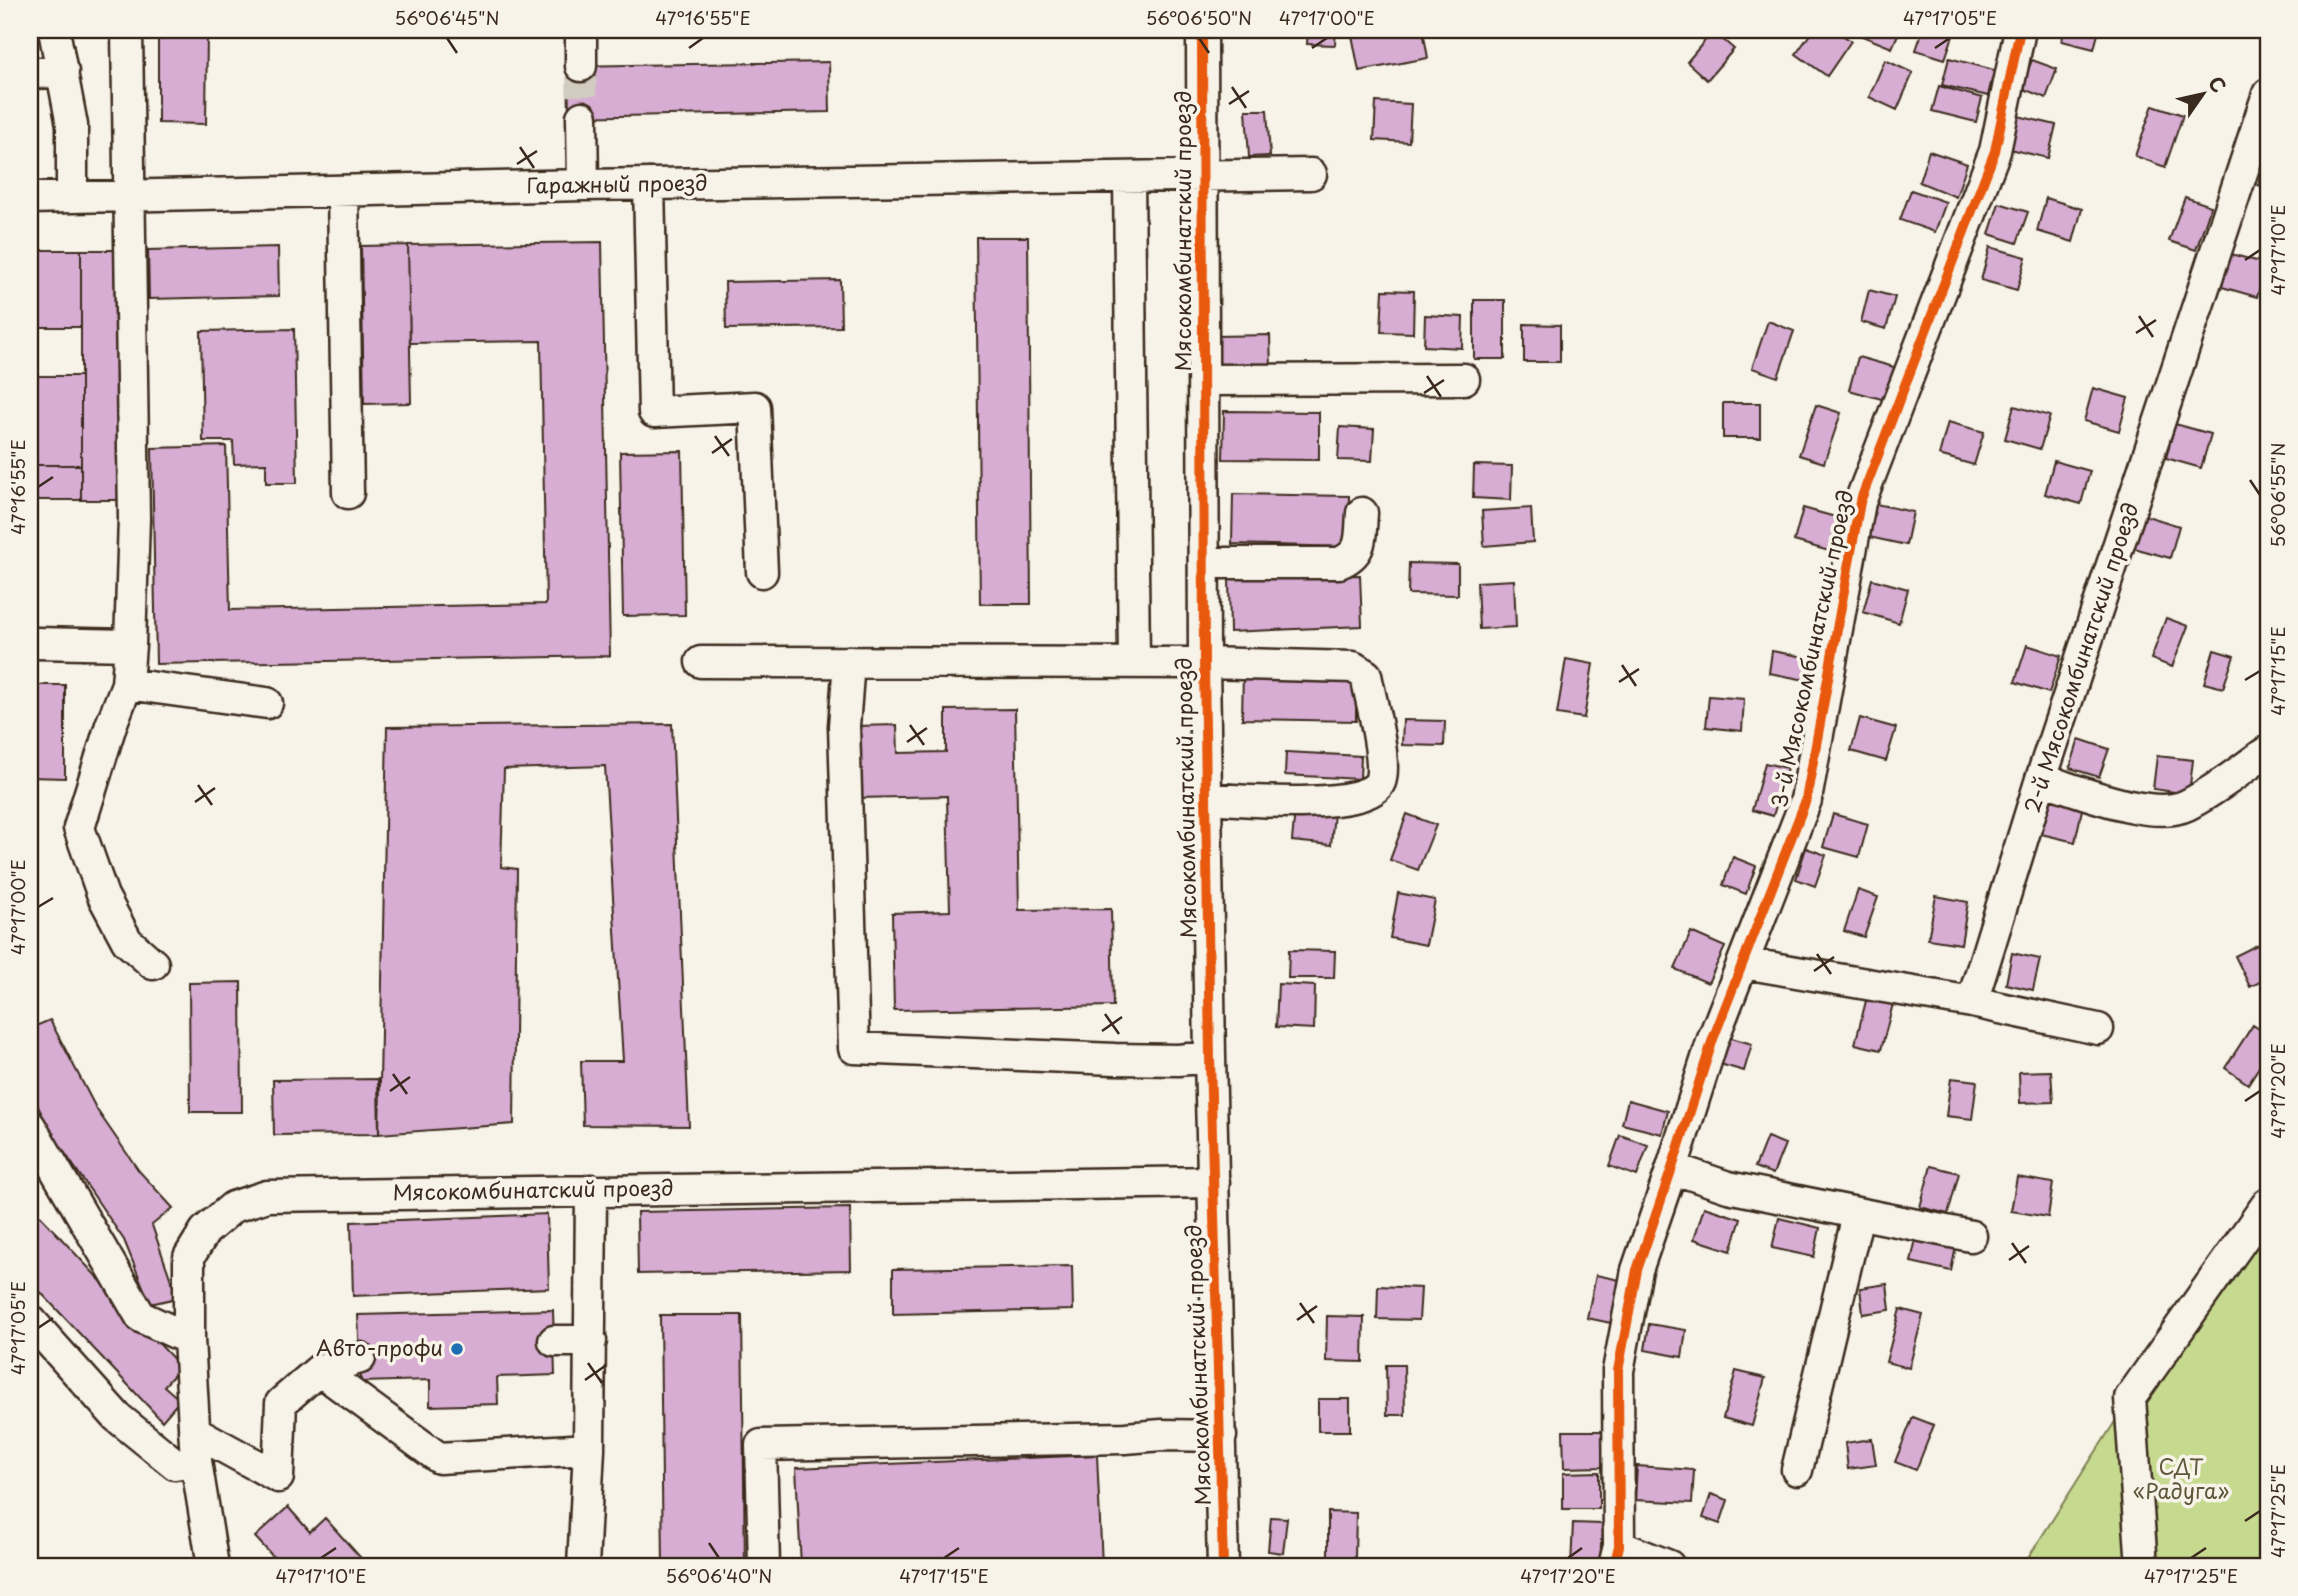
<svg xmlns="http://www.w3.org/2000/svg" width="2298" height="1596" viewBox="0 0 2298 1596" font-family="'Playpen Sans',sans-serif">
<rect width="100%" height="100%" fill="#f7f3e8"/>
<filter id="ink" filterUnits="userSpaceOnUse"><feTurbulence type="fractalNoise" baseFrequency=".0143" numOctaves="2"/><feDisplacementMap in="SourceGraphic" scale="14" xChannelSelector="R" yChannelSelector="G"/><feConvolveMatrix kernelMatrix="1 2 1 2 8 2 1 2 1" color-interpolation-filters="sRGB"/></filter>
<g filter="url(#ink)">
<!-- green -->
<path fill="#c6da8f" stroke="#808256" stroke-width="2" d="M2268,1203v363h-245l107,-168z"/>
<!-- building -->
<path fill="#d7add3" stroke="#3b2a1e" stroke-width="2" d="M158,30h49l-1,94 -48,-1z
M1248,30h41v3h-41z
M1308,30h28l-1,15 -28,-1z
M1351,30h72l5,28 -69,13z
M1813,30h22l16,11 -24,35 -31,-22z
M1865,30h35l-8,18 -30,-12z
M1923,30h32l-10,29 -29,-9z
M2064,30h35l-5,19 -32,-8z
M1713,31l21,18 -27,31 -20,-18z
M1949,58l45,12 -6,26 -46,-11z
M1885,60l28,13 -16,37 -28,-13z
M2032,60l25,9 -11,29 -25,-10z
M829,62l1,50 -261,5 -1,-51z
M1939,86l43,12 -6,24 -44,-11z
M1376,102l35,2 -2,38 -35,-2z
M2153,105l30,10 -18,52 -30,-11z
M1246,110h21l3,46 -21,1z
M2014,115l42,10 -8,33 -43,-10z
M1929,151l38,13 -11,33 -37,-15z
M2267,152h1v36l-10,-3z
M1911,190l35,12 -11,30 -35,-12z
M2185,197l26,9 -15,44 -27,-9z
M2046,198l36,11 -9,33 -36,-11z
M1999,203l29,9 -11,31 -28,-9z
M976,237h52l3,367h-51z
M602,242l8,414 -454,8 -4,-216 74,-2 4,164 316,-6 -5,-263 -131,2 -2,-98z
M408,245l3,158 -47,1 -3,-158z
M278,247l1,49 -130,3 -1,-49z
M1990,247l36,10 -9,33 -36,-10z
M30,250h51v77h-51z
M81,250h38l1,250h-39z
M2231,254l36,10 -10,33 -35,-10z
M840,280l1,47 -115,2 -1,-47z
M1383,290l31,1 -1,42 -32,-1z
M1869,290l26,7 -9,32 -25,-7z
M1474,300h31v59h-31z
M1425,315l38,2 -1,31 -38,-2z
M1768,321l26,10 -16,46 -26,-9z
M1524,324l36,1v37h-36z
M294,329l3,154h-31v-20l-32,1 -1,-23h-30l-2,-110z
M1270,335l1,34 -54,1 -1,-34z
M1858,357l36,10 -9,33 -36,-10z
M30,376h51v89h-51z
M2093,388l35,10 -9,33 -35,-10z
M1723,403h37v35h-37z
M1816,405l25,8 -17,50 -25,-8z
M2014,406l36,10 -10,33 -35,-10z
M1224,411l95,1v48l-96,-1z
M1948,422l36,10 -10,33 -35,-10z
M2175,424l36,10 -10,34 -35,-10z
M1340,427l34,2 -2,32 -34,-1z
M682,451l3,164 -62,1 -3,-164z
M2054,461l36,10 -9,33 -36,-10z
M30,465h51v35h-51z
M1474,465l38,1 -1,34 -38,-2z
M1233,494l116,2 -1,51 -116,-3z
M1876,504l37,8 -7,33 -37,-8z
M1531,508l2,34 -49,4 -2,-35z
M1803,508l36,10 -10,33 -35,-10z
M2144,515l35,11 -9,32 -36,-10z
M1409,563l49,1v31l-50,-1z
M1360,575l2,51 -132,6 -1,-54z
M1872,579l36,10 -9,34 -36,-11z
M1514,580l2,47 -37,2 -2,-47z
M2166,618l22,8 -16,41 -21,-8z
M2027,645l34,11 -12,37 -34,-11z
M2214,650l20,6 -11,32 -19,-5z
M1772,651l43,8 -4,22 -42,-8z
M1566,659l27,5 -9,54 -27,-4z
M1243,672l113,2v47l-114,-2z
M30,685h35v93l-35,-1z
M1709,696l35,3 -2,32 -36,-4z
M1015,709l4,201 92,-1 2,97 -219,4 -2,-97 58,-2 -3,-115 -90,2 -1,-72 41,-1 1,28 48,-1v-42z
M1860,718l36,10 -10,33 -35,-10z
M1403,720l42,1 -1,25 -42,-1z
M672,724l17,402 -106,-1 -2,-64h42l-18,-295 -101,3 -3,98 16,2 -3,255 -135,10 8,-407z
M2079,739l30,10 -10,28 -29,-9z
M1286,752l75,4 -1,23 -75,-4z
M2157,756l36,4 -4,34 -36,-5z
M1765,763l22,5 -14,48 -21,-6z
M2050,797l33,8 -8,37 -34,-8z
M1295,809l39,4 -3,32 -39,-4z
M1407,814l29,11 -18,45 -28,-10z
M1833,814l35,10 -9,33 -36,-10z
M1806,848l20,7 -11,31 -19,-7z
M1733,857l23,9 -10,28 -23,-9z
M1858,890l20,7 -14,40 -20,-6z
M1398,893l37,7 -9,45 -36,-7z
M1936,896l32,6 -7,42 -33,-5z
M1691,932l34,15 -17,36 -33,-14z
M2261,943l7,13v22l-18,9 -15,-31z
M1289,950l46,1 -1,27h-46z
M2012,953l28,6 -7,31 -27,-6z
M241,982l1,130h-52l-1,-129z
M1278,984l37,2 -1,43 -38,-2z
M1868,993l26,7 -13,50 -26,-6z
M50,1020l47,90 42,61 34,37 -21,17 25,73 -27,6 -26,-64 -74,-109 -20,-41v-64l1,2z
M2253,1025l15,10v18l-20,31 -23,-16z
M1728,1037l24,7 -8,27 -24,-7z
M2051,1071l2,31 -33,1 -1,-31z
M1951,1078l26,3 -5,38 -26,-3z
M378,1079l1,55 -105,1 -1,-55z
M1628,1100l40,11 -6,23 -40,-10z
M1620,1135l28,10 -11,31 -28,-10z
M1767,1137l18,7 -12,30 -18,-7z
M1931,1166l28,7 -11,41 -28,-7z
M2017,1177l36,6 -5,34 -37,-6z
M30,1205l151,162 -17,19 16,14 -18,21 -132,-140z
M1704,1207l37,12 -10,32 -37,-12z
M850,1208l1,62 -213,4 -1,-62z
M547,1214l2,74 -196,8 -2,-74z
M1779,1218l41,10 -6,29 -42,-9z
M1918,1229l40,8 -7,34 -40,-9z
M1072,1266l1,44 -180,4v-45z
M1596,1275l24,5 -9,43 -24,-5z
M1887,1284l3,26 -27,4 -3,-26z
M1378,1286l43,2 -2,32 -42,-1z
M1900,1309l23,6 -14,53 -23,-6z
M553,1310l2,65 -58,2 1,27 -68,2v-26l-69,2 -3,-67z
M660,1315h82l3,251h-82z
M1327,1316l37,1 -1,45 -37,-1z
M1649,1324l37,6 -4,27 -37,-7z
M1386,1365h18l1,50h-18z
M1736,1371l29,7 -13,48 -29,-8z
M1318,1399h32v32h-32z
M1913,1417l21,8 -18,45 -21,-8z
M1563,1431h40v36l-39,1z
M1872,1439l4,26 -28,4 -3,-26z
M1097,1455l5,111h-301l-5,-98z
M1637,1466l57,4 -2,33 -57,-3z
M1599,1472v37h-36v-36z
M1711,1494l17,6 -8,24 -17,-6z
M288,1507l22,25 15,-14 43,48h-97l6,-5 -22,-24z
M1328,1512l28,1 -1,45h-27z
M1271,1517l16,1 -4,35 -15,-2z
M1573,1523l29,1 -2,42h-29z"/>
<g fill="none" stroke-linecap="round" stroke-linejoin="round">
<!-- minor-tunnel -->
<path stroke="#d1cbc0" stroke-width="30" stroke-dasharray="30 15" stroke-linecap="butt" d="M581,66l1,51"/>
<!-- minor casing -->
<g stroke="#3b2a1e" stroke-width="35">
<path id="minor" d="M54,30l18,95v72
M127,30l7,488 -4,127 -3,39 -16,41 -32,103 24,68 24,45 26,23
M581,30v36
M1202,30l2,633 6,394 13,509
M30,73l33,-1
M582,117l1,68
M1129,177l5,486
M649,184l5,228 101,-5 7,165
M343,191l5,302
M30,198l553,-13 728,-11
M1204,380l260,-1
M1204,563h135c25,-10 21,-26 23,-50
M36,643l94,2
M701,662l503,1 149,4 13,8c4,22 22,87 14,107 -13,30 -143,18 -173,16
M849,662l-5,64 10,322 261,11 63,1 32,-3
M127,684l140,19
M2041,779c37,11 111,43 146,26 28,-14 55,-36 81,-54
M1744,963l228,39 69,-223 227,-685
M1972,1002l126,27
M30,1126l111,191 48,22
M1672,1168l56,19 243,49
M30,1320l87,97 58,47 21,-3
M554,1341h37
M319,1370l120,88 150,-9 2,-259
M194,1431l84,46 3,-74 38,-33 41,-12
M1797,1470l61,-255
M1619,1546l50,20
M213,1566l-17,-105 -7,-122v-82l16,-26 28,-24 34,-11 947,-14
M583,1566l6,-117
M764,1566l-3,-121 364,-7 37,-3 59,1
M1614,1566l5,-20 -1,-175 19,-101 35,-102 41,-129 93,-239 54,-298 135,-351 25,-121
M2142,1566l-12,-168 138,-195"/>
</g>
<!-- minor -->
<use href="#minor" stroke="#f7f3e8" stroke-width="30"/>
<!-- cycleway casing -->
<g stroke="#f7f3e8" stroke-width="15">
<path id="cycleway" d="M1202,30l2,633 6,394 13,509
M1614,1566l5,-20 -1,-175 19,-101 35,-102 41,-129 93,-239 54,-298 135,-351 25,-121"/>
</g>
<!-- cycleway -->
<use href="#cycleway" stroke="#e8590c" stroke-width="10"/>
</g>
</g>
<!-- ticks -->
<path fill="none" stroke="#3b2a1e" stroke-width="2.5" d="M447,38l10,15M1199,38l10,15M689,48l14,-10M1312,48l15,-10M1935,48l15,-10M1232,87l14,21M1229,104l20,-13M520,147l14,21M517,164l20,-13M2245,260l15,-10M2139,316l14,21M2136,333l20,-13M1427,376l14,21M1424,393l20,-13M715,436l14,20M712,453l20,-14M2250,480l10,15M38,487l15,-10M1622,665l14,21M2245,680l15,-9M1619,682l20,-13M910,725l14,20M907,742l20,-14M198,785l14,20M195,802l20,-14M38,907l15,-9M1817,954l14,20M1814,971l20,-14M1105,1014l14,20M1102,1031l20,-14M393,1074l14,20M390,1091l20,-14M2245,1101l15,-10M2012,1243l14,20M2009,1260l20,-14M1300,1303l14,20M1297,1320l20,-14M38,1328l15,-10M588,1363l14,20M585,1380l20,-14M2245,1521l15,-10M709,1543l10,15M321,1558l15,-10M944,1558l15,-10M1568,1558l14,-10M2191,1558l15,-10"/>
<!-- markers -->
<circle fill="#1f6fb2" stroke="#f7f3e8" stroke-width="2.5" cx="457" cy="1349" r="7"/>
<g text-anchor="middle" stroke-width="7" stroke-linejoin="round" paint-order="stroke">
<!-- street labels -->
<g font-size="21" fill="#3b2a1e" stroke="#f7f3e8">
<text transform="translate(617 185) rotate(-1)" y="7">Гаражный проезд</text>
<text transform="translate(1184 231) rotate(-90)" y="7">Мясокомбинатский проезд</text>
<text transform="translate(1813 649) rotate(-78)" y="7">3-й Мясокомбинатский проезд</text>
<text transform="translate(2082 658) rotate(-72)" y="7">2-й Мясокомбинатский проезд</text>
<text transform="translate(1187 798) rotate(-91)" y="7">Мясокомбинатский проезд</text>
<text transform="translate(533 1191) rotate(-1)" y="7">Мясокомбинатский проезд</text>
<text transform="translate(1199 1365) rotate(-92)" y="7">Мясокомбинатский проезд</text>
</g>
<!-- poi labels -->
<g font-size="21" fill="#3b2a1e" stroke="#f7f3e8" text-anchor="end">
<text x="443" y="1356">Авто-профи</text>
</g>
<!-- park labels -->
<g font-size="21" fill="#5e563a" stroke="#f7f3e8">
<text x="2181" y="1475">СДТ<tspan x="2181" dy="24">«Радуга»</tspan></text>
</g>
</g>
<!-- margin -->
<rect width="2298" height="1596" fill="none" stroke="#f7f3e8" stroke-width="77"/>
<!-- north arrow -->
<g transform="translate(2203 94) rotate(56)" stroke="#f7f3e8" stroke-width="5" paint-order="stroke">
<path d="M0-5L12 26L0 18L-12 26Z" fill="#3b2a1e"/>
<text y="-10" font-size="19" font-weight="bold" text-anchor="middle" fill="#3b2a1e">С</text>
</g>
<rect x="38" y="38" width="2222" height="1520" fill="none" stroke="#3b2a1e" stroke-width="2.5"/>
<g font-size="18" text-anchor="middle" fill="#3b2a1e">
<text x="447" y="25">56°06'45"N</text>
<text x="703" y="25">47°16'55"E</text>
<text x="1199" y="25">56°06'50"N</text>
<text x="1327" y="25">47°17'00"E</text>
<text x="1950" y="25">47°17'05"E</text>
<text transform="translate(2279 250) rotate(-90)" y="6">47°17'10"E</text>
<text transform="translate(19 487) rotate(-90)" y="6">47°16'55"E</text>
<text transform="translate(2279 495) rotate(-90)" y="6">56°06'55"N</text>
<text transform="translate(2279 671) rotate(-90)" y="6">47°17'15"E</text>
<text transform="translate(19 907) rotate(-90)" y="6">47°17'00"E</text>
<text transform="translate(2279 1091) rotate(-90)" y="6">47°17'20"E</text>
<text transform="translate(19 1328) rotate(-90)" y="6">47°17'05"E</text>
<text transform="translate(2279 1511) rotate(-90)" y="6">47°17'25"E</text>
<text x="321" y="1583">47°17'10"E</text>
<text x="719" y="1583">56°06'40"N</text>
<text x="944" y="1583">47°17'15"E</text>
<text x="1568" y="1583">47°17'20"E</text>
<text x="2191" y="1583">47°17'25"E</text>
</g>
</svg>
